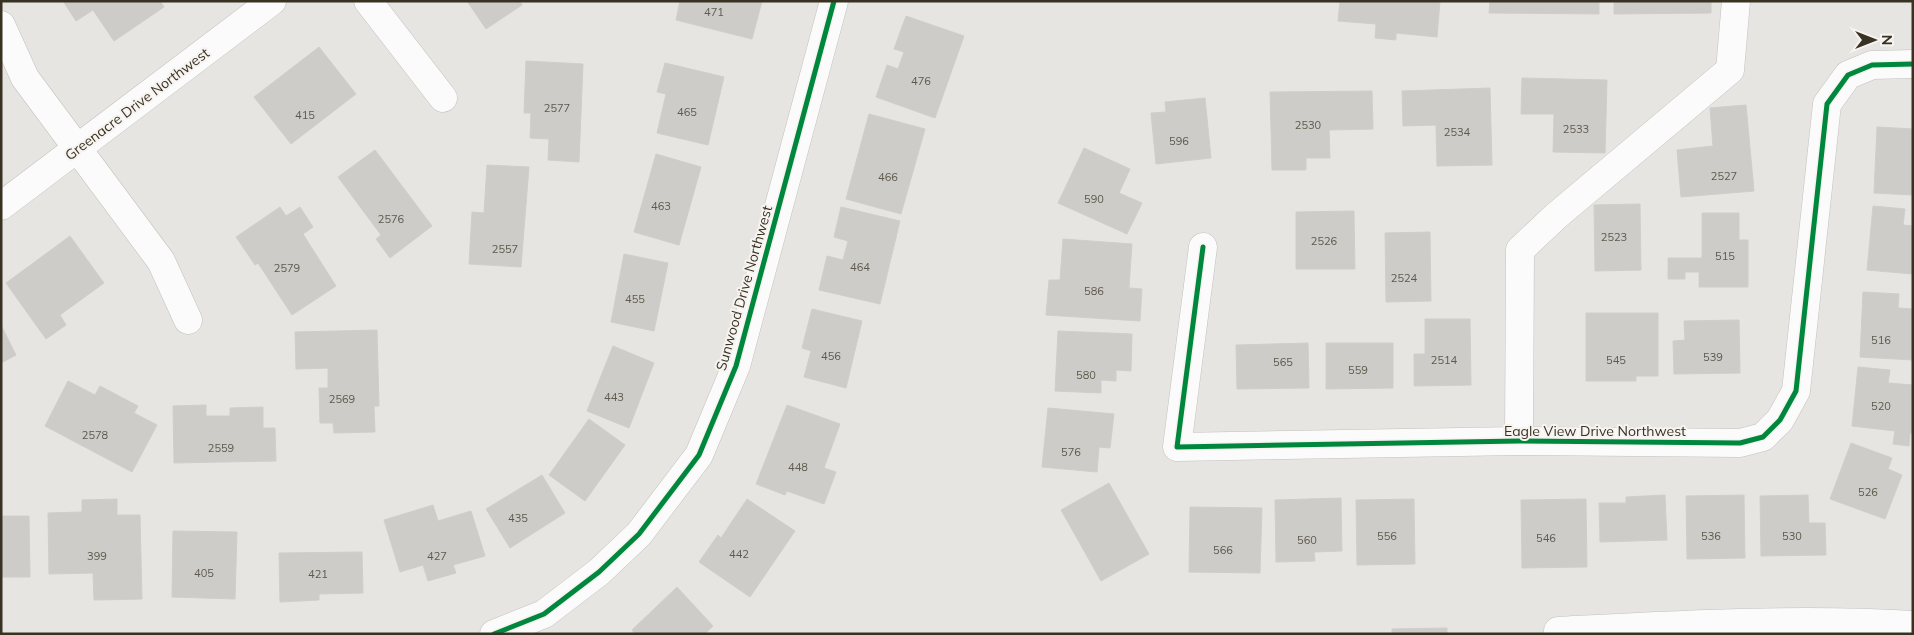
<svg xmlns="http://www.w3.org/2000/svg" width="1914" height="635" viewBox="0 0 1914 635" font-family="Mulish,sans-serif">
<rect width="100%" height="100%" fill="#e7e5e2"/>
<!-- building -->
<path fill="#ceccc9" stroke="#d0cecb" d="M63,1h97l4,6 -50,34 -21,-31 -17,11z
M467,1h53l2,4 -36,24z
M680,1h82l-10,38 -76,-19z
M1340,1h100l-3,36 -41,-4v7l-21,-2 1,-14 -38,-3z
M1490,1h109v13l-110,-1z
M1614,1h97v12l-97,1z
M906,16l58,20 -29,82 -59,-21 11,-32 11,4 6,-17 -10,-3z
M319,47l37,47 -65,50 -37,-47z
M526,61l57,3 -4,98 -31,-2 1,-21 -19,-1 1,-25h-7z
M665,63l59,14 -16,68 -51,-12 9,-39 -9,-2z
M1522,78l85,2 -2,73 -52,-1 1,-38h-33z
M1490,88l2,77 -55,1 -1,-41 -33,1 -1,-35z
M1372,91l1,38 -44,1 1,28h-24v12h-34l-2,-78z
M1205,98l6,60 -55,6 -5,-51 15,-1 -1,-10z
M1746,105l8,86 -73,6 -4,-47 36,-4 -3,-38z
M869,114l56,15 -24,85 -55,-15z
M1877,127l36,2v66l-39,-2z
M1084,148l46,21 -11,24 23,10 -15,31 -69,-31z
M375,150l57,76 -42,32 -14,-19 5,-4 -43,-58z
M656,154l45,13 -22,78 -45,-13z
M487,165l42,2 -8,100 -52,-3 3,-52 12,1z
M1640,204l1,66 -46,1 -1,-66z
M1873,206l32,3 -2,16 10,1v48l-46,-4z
M280,207l6,9 14,-9 13,20 -10,7 33,52 -44,29 -34,-52 -3,2 -19,-28z
M841,207l59,14 -20,83 -61,-14 8,-34 16,4 5,-19 -14,-4z
M1354,211l1,58h-59v-57z
M1702,213h37v27h9v47h-49v-15h-14v7h-17v-21h34z
M1430,232l1,69 -45,1 -1,-69z
M70,236l34,47 -44,32 6,10 -20,14 -40,-56z
M1063,239l69,5 -3,44 13,1 -2,32 -94,-6 3,-35h11z
M624,254l44,9 -14,68 -43,-9z
M1863,292l36,2 -1,14 15,1v51l-53,-3z
M812,309l50,12 -16,67 -42,-11 7,-26 -9,-3z
M1586,313h72v63h-22v5h-50z
M1425,319h45l1,66 -57,1v-32h11z
M1739,320l1,53 -66,1 -1,-33 12,-1 -1,-19z
M1,325l15,30 -15,8z
M377,330l2,76h-5l1,26 -41,1 -1,-10h-13l-1,-35h9v-20l-32,1 -1,-37z
M1058,331l74,3 -1,37 -15,-1v11l-15,-1v13l-46,-2z
M1308,343l1,45 -72,1 -1,-44z
M1326,343h67v45l-67,1z
M613,346l41,17 -25,65 -42,-17z
M1858,367l32,3 -2,13 25,2v48h-3l-1,13 -16,-2 2,-13 -43,-5z
M68,381l27,14 5,-9 38,20 -4,7 23,12 -25,47 -87,-46z
M206,405v11h24v-8l33,-1v21h12l1,33 -102,2 -1,-57z
M787,405l53,19 -16,44 12,4 -12,32 -37,-13 -2,4 -29,-11z
M1048,408l66,6 -4,34 -11,-1 -2,25 -55,-5z
M589,419l36,26 -40,56 -36,-26z
M1851,443l41,15 -4,11 14,6 -17,44 -55,-20z
M542,475l23,38 -55,35 -24,-39z
M1109,483l40,71 -48,27 -40,-71z
M1665,495l2,45 -67,2 -1,-39h27v-6z
M1744,495l1,63 -58,1 -1,-63z
M1808,495l1,28h16l1,32 -65,1 -1,-60z
M1341,498l1,53 -28,1 1,9 -39,1 -1,-62z
M117,499v16h23l2,84 -48,1 -1,-27 -44,1 -1,-61 34,-1v-12z
M747,499l48,32 -45,66 -51,-35 19,-27 3,3z
M1414,499l1,65 -58,1 -1,-65z
M1586,499l1,68 -65,1 -1,-68z
M433,505l5,16 33,-10 14,45 -32,9 3,8 -28,8 -5,-16 -23,7 -16,-52z
M1190,507l72,1 -2,65 -71,-1z
M1,516h28l1,61h-29z
M173,531l64,1 -2,67 -63,-2z
M362,552l1,41 -44,1v6l-39,2 -1,-49z
M677,587l36,39 -8,8h-70l-3,-4z
M1447,628v6h-55v-5z"/>
<g fill="none" stroke-linecap="round" stroke-linejoin="round">
<!-- minor casing -->
<g stroke="#c3c1be" stroke-width="29">
<path id="minor" d="M368,1l75,97
M1,25l24,53 136,183 27,59
M1,206l271,-205
M1203,247l-26,200 342,-6 221,2 23,-6 17,-17 16,-29 31,-287 21,-29 24,-10 41,-1
M1519,441l1,-191 36,-34 174,-146 6,-69
M1558,631c118,-6 237,-13 355,-6
M494,634l50,-20 55,-42 40,-38 60,-79 37,-89 98,-365"/>
</g>
<!-- minor -->
<use href="#minor" stroke="#fbfbfb" stroke-width="28"/>
<!-- cycleway casing -->
<g stroke="#f6f3f0" stroke-width="8">
<path id="cycleway" d="M1203,247l-26,200 342,-6 221,2 23,-6 17,-17 16,-29 31,-287 21,-29 24,-10 41,-1
M494,634l50,-20 55,-42 40,-38 60,-79 37,-89 98,-365"/>
</g>
<!-- cycleway -->
<use href="#cycleway" stroke="#00873e" stroke-width="5"/>
</g>
<g text-anchor="middle" stroke-width="4" stroke-linejoin="round" paint-order="stroke">
<!-- number labels -->
<g font-size="11" fill="#5e594c">
<text x="714" y="16">471</text>
<text x="921" y="85">476</text>
<text x="557" y="112">2577</text>
<text x="687" y="116">465</text>
<text x="305" y="119">415</text>
<text x="1308" y="129">2530</text>
<text x="1576" y="133">2533</text>
<text x="1457" y="136">2534</text>
<text x="1179" y="145">596</text>
<text x="1724" y="180">2527</text>
<text x="888" y="181">466</text>
<text x="1094" y="203">590</text>
<text x="661" y="210">463</text>
<text x="391" y="223">2576</text>
<text x="1614" y="241">2523</text>
<text x="1324" y="245">2526</text>
<text x="505" y="253">2557</text>
<text x="1725" y="260">515</text>
<text x="860" y="271">464</text>
<text x="287" y="272">2579</text>
<text x="1404" y="282">2524</text>
<text x="1094" y="295">586</text>
<text x="635" y="303">455</text>
<text x="1881" y="344">516</text>
<text x="831" y="360">456</text>
<text x="1713" y="361">539</text>
<text x="1444" y="364">2514</text>
<text x="1616" y="364">545</text>
<text x="1283" y="366">565</text>
<text x="1358" y="374">559</text>
<text x="1086" y="379">580</text>
<text x="614" y="401">443</text>
<text x="342" y="403">2569</text>
<text x="1881" y="410">520</text>
<text x="95" y="439">2578</text>
<text x="221" y="452">2559</text>
<text x="1071" y="456">576</text>
<text x="798" y="471">448</text>
<text x="1868" y="496">526</text>
<text x="518" y="522">435</text>
<text x="1387" y="540">556</text>
<text x="1711" y="540">536</text>
<text x="1792" y="540">530</text>
<text x="1546" y="542">546</text>
<text x="1307" y="544">560</text>
<text x="1223" y="554">566</text>
<text x="739" y="558">442</text>
<text x="97" y="560">399</text>
<text x="437" y="560">427</text>
<text x="204" y="577">405</text>
<text x="318" y="578">421</text>
</g>
<!-- street labels -->
<g font-size="14" fill="#383222" stroke="#f6f3f0">
<text transform="translate(137 104) rotate(-37)" y="5">Greenacre Drive Northwest</text>
<text transform="translate(744 288) rotate(-74)" y="5">Sunwood Drive Northwest</text>
<text x="1595" y="436">Eagle View Drive Northwest</text>
</g>
</g>
<!-- border -->
<rect width="1914" height="635" fill="none" stroke="#383222" stroke-width="5"/>
<!-- north arrow -->
<g transform="translate(1874 40) rotate(90)" stroke="#f6f3f0" stroke-width="4" paint-order="stroke">
<path d="M0-4L9 19L0 12L-9 19Z" fill="#383222"/>
<text y="-8" font-size="14" font-weight="bold" text-anchor="middle" fill="#383222">N</text>
</g>
</svg>
